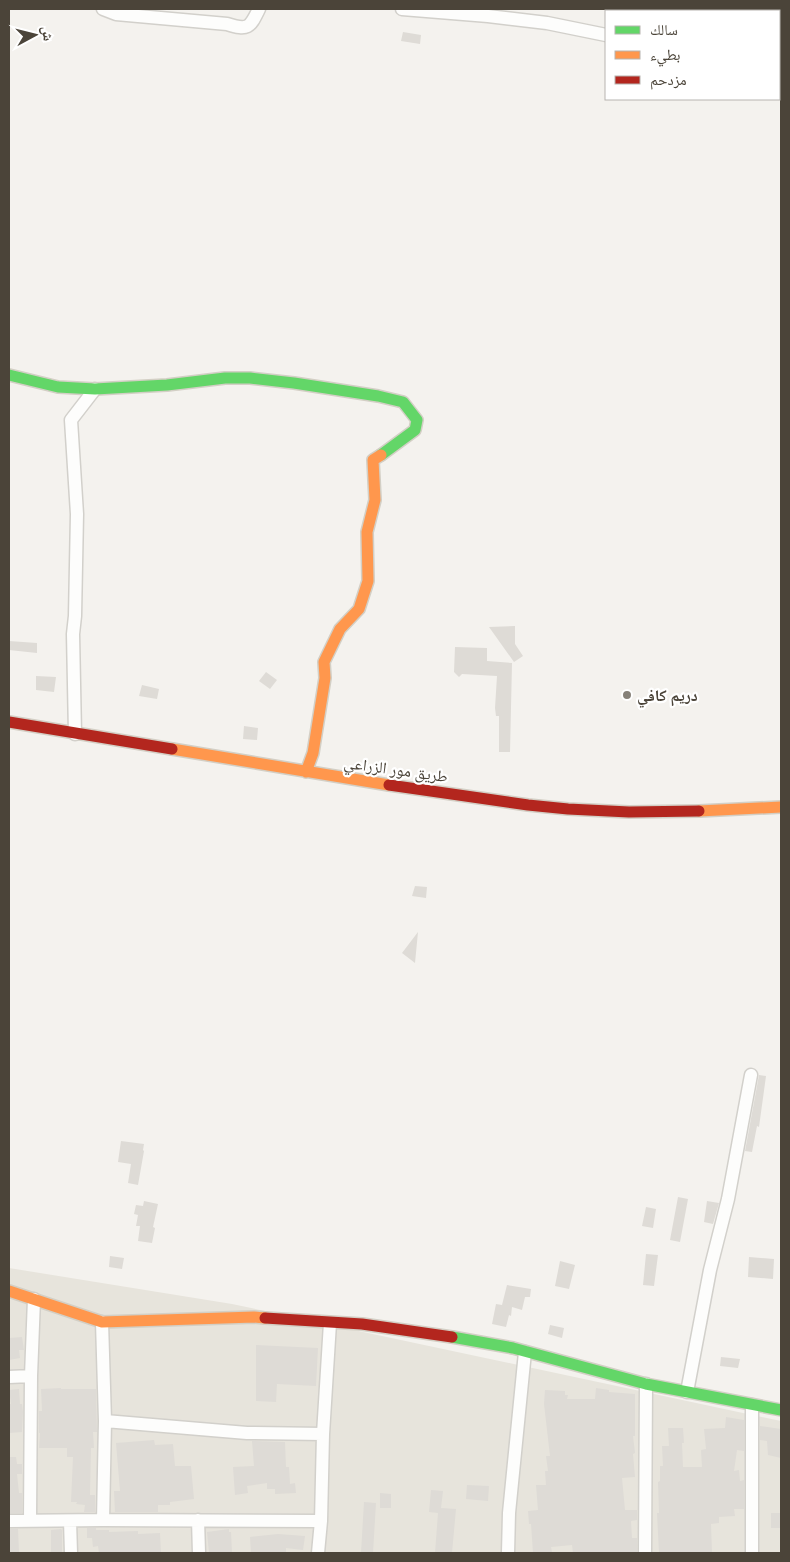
<svg xmlns="http://www.w3.org/2000/svg" width="790" height="1562" viewBox="0 0 790 1562" font-family="Raleway,'Noto Naskh Arabic',sans-serif">
<rect width="100%" height="100%" fill="#f4f2ee"/>
<!-- residential -->
<path fill="#e7e4dc" d="M9,1268l223,36 549,117v132h-772z"/>
<!-- building -->
<path fill="#dedbd6" d="M403,32l18,3 -1,9 -19,-3z
M515,626v18l8,12 -9,6 -25,-35z
M9,641l28,2v10l-28,-3z
M455,647l32,1v13l25,2 -2,89h-11v-36h-3l-1,-8 2,-32 -35,-2 -3,3 -5,-5z
M266,672l11,8 -7,9 -11,-8z
M36,676l20,1 -2,15 -18,-2z
M142,685l17,4 -2,10 -18,-3z
M244,726l14,2 -1,12 -14,-1z
M415,886l12,1 -1,11 -14,-2z
M418,932l-3,31 -13,-10z
M759,1075l7,1 -7,51 -2,-1 -5,26 -7,-1z
M121,1141l23,3 -1,6 1,1 -6,34 -10,-2 3,-19 -13,-2z
M678,1197l10,2 -8,43 -10,-2z
M144,1201l14,3 -5,23 2,1 -3,15 -14,-2 2,-15h-4l2,-11 -4,-1 2,-9 7,1z
M707,1201l12,2 -6,21 -9,-2z
M646,1207l10,2 -3,19 -11,-2z
M646,1254l12,1 -4,31 -11,-1z
M110,1256l14,2 -2,11 -13,-2z
M749,1257l25,2 -1,20 -25,-2z
M560,1261l15,4 -6,24 -14,-3z
M507,1285l24,4 -1,8h-5l-3,13 -10,-3 -1,9 -2,-1 -3,12 -14,-3 4,-20 6,1z
M550,1325l14,3 -2,10 -14,-4z
M22,1337l2,13h-5l1,8 -11,2v-22z
M256,1345l62,3 -2,38 -39,-2 -1,18 -20,-1z
M721,1357l19,2 -2,9 -18,-2z
M61,1388v1h35l1,43h-4l1,16h-3l-1,46v1h5v17h-11l1,-7 -9,-1 1,-2h-6l2,-45h-6v-9h-28l1,-15h-1v-22h3l-1,-22z
M596,1388l13,2v2l26,2v42h-2l2,17 -2,1 2,23 -13,1 3,32h12v10l-6,1 1,17h5v15h-64l-1,-8 -21,2 1,5 -19,1 -2,-29h-2l-1,-13 10,-1 -2,-25h10l-1,-14h3l-2,-15h4l-6,-52 1,-14 20,1v4h3l-1,4h28z
M19,1389l1,15h2l1,8 -1,20 -13,1v-29h2l-2,-14z
M726,1417l18,3v31l-7,-1 -3,21 5,-1 1,11 4,-1v29h-10l1,7 -16,1v6l-8,1 1,29h-53l-2,-40h2l-1,-31 2,-1v-15h3l-1,-20h7l-1,-18h15l1,15h-2l1,24h19l-1,-17 5,-1 -2,-20 21,-1z
M760,1426l21,3v29l-13,-3 -1,-14 -7,-1z
M154,1440l1,5 18,-1 2,22h16l3,33 -24,3v3h-12v7h-43l-1,-21h6l-4,-48z
M252,1441l33,1 1,25h3l1,17 5,-1 1,10 -21,1v-5h-8v-6l-20,3 1,7 -13,2 -2,-28 21,-1z
M9,1457h7l1,7h5v10h-5l2,19h3v20h-13z
M467,1485l22,1 -1,15 -22,-2z
M431,1490l12,1 -2,17 15,1 -4,44h-17l3,-40 -9,-1z
M380,1493l11,1v14h-11z
M364,1502l12,1 -3,50h-12z
M771,1513h10v15h-10z
M87,1528h9v2h13v2l29,-1v3l22,-1 1,20h-62l-1,-7 -5,1 -1,-9h-5z
M9,1529h9l1,23 -10,1z
M61,1529l1,1v23h-11v-23z
M229,1529v3h2l1,21h-23l-2,-21z
M278,1534l27,2 -2,14 -17,-2v5h-35l-1,-16z"/>
<g fill="none" stroke-linecap="round" stroke-linejoin="round">
<!-- street casing -->
<g stroke="#d2d0cb" stroke-width="15">
<path id="street" d="M103,9l13,5 111,10c22,7 23,3 32,-15
M402,9l86,7 59,7 59,12
M779,81h2
M75,734l-2,-100 2,-18 2,-102 -6,-94 24,-31
M102,1322l3,99 -2,99
M9,1377l22,-1
M687,1392l23,-122 18,-71 23,-124
M105,1421l142,12 76,1
M30,1520l1,-144 3,-77
M198,1520l1,33
M9,1521l94,-1 218,1
M70,1521l1,32
M318,1553l3,-32 2,-87 7,-111
M508,1553l1,-40 16,-161
M645,1553l1,-169
M752,1553v-148"/>
</g>
<!-- fast casing -->
<g stroke="#d3cfc5" stroke-width="14">
<path id="fast" d="M9,375l49,12 37,2 72,-4 58,-7h25l44,5 84,13 25,6 14,18 -2,10 -34,25
M452,1337l61,11 133,36 135,26"/>
</g>
<!-- slow casing -->
<g stroke="#d3cfc5" stroke-width="14">
<path id="slow" d="M172,749l217,36
M306,772l7,-19 12,-75 -1,-16 16,-33 19,-20 9,-28 -1,-49 8,-32 -2,-40 8,-5
M699,811l82,-4
M9,1291l93,31 152,-5 11,1"/>
</g>
<!-- jam casing -->
<g stroke="#d3cfc5" stroke-width="14">
<path id="jam" d="M9,722l163,27
M389,785l139,20 40,4 61,3 70,-1
M265,1318l97,6 90,13"/>
</g>
<!-- street -->
<use href="#street" stroke="#fdfdfc" stroke-width="12"/>
<!-- fast -->
<use href="#fast" stroke="#63d668" stroke-width="11"/>
<!-- slow -->
<use href="#slow" stroke="#ff974d" stroke-width="11"/>
<!-- jam -->
<use href="#jam" stroke="#b3261e" stroke-width="11"/>
</g>
<!-- markers -->
<circle fill="#868178" stroke="#fff" stroke-width="2" cx="627" cy="695" r="5"/>
<g text-anchor="middle" stroke-width="4.5" stroke-linejoin="round" paint-order="stroke">
<!-- poi labels -->
<g font-size="16" font-weight="bold" fill="#4b4439" stroke="#fff" text-anchor="start">
<text x="637" y="701">دريم كافي</text>
</g>
<!-- street labels -->
<g font-size="16" fill="#4b4439" stroke="#fff">
<text transform="translate(396 769) rotate(8)" y="6">طريق مور الزراعي</text>
</g>
</g>
<!-- border -->
<rect width="790" height="1562" fill="none" stroke="#4b4439" stroke-width="20"/>
<!-- legend -->
<rect x="605" y="10" width="175" height="90" fill="#ffffff" stroke="#b7b4b0"/>
<rect x="615" y="26" width="25" height="8" fill="#63d668" stroke="#b7b4b0"/>
<text x="650" y="35" font-size="15" fill="#4b4439">سالك</text>
<rect x="615" y="51" width="25" height="8" fill="#ff974d" stroke="#b7b4b0"/>
<text x="650" y="60" font-size="15" fill="#4b4439">بطيء</text>
<rect x="615" y="76" width="25" height="8" fill="#b3261e" stroke="#b7b4b0"/>
<text x="650" y="85" font-size="15" fill="#4b4439">مزدحم</text>
<!-- north arrow -->
<g transform="translate(35 35) rotate(83)" stroke="#ffffff" stroke-width="4" paint-order="stroke">
<path d="M0-4L9 19L0 12L-9 19Z" fill="#4b4439"/>
<text y="-8" font-size="14" font-weight="bold" text-anchor="middle" fill="#4b4439">ش</text>
</g>
</svg>
